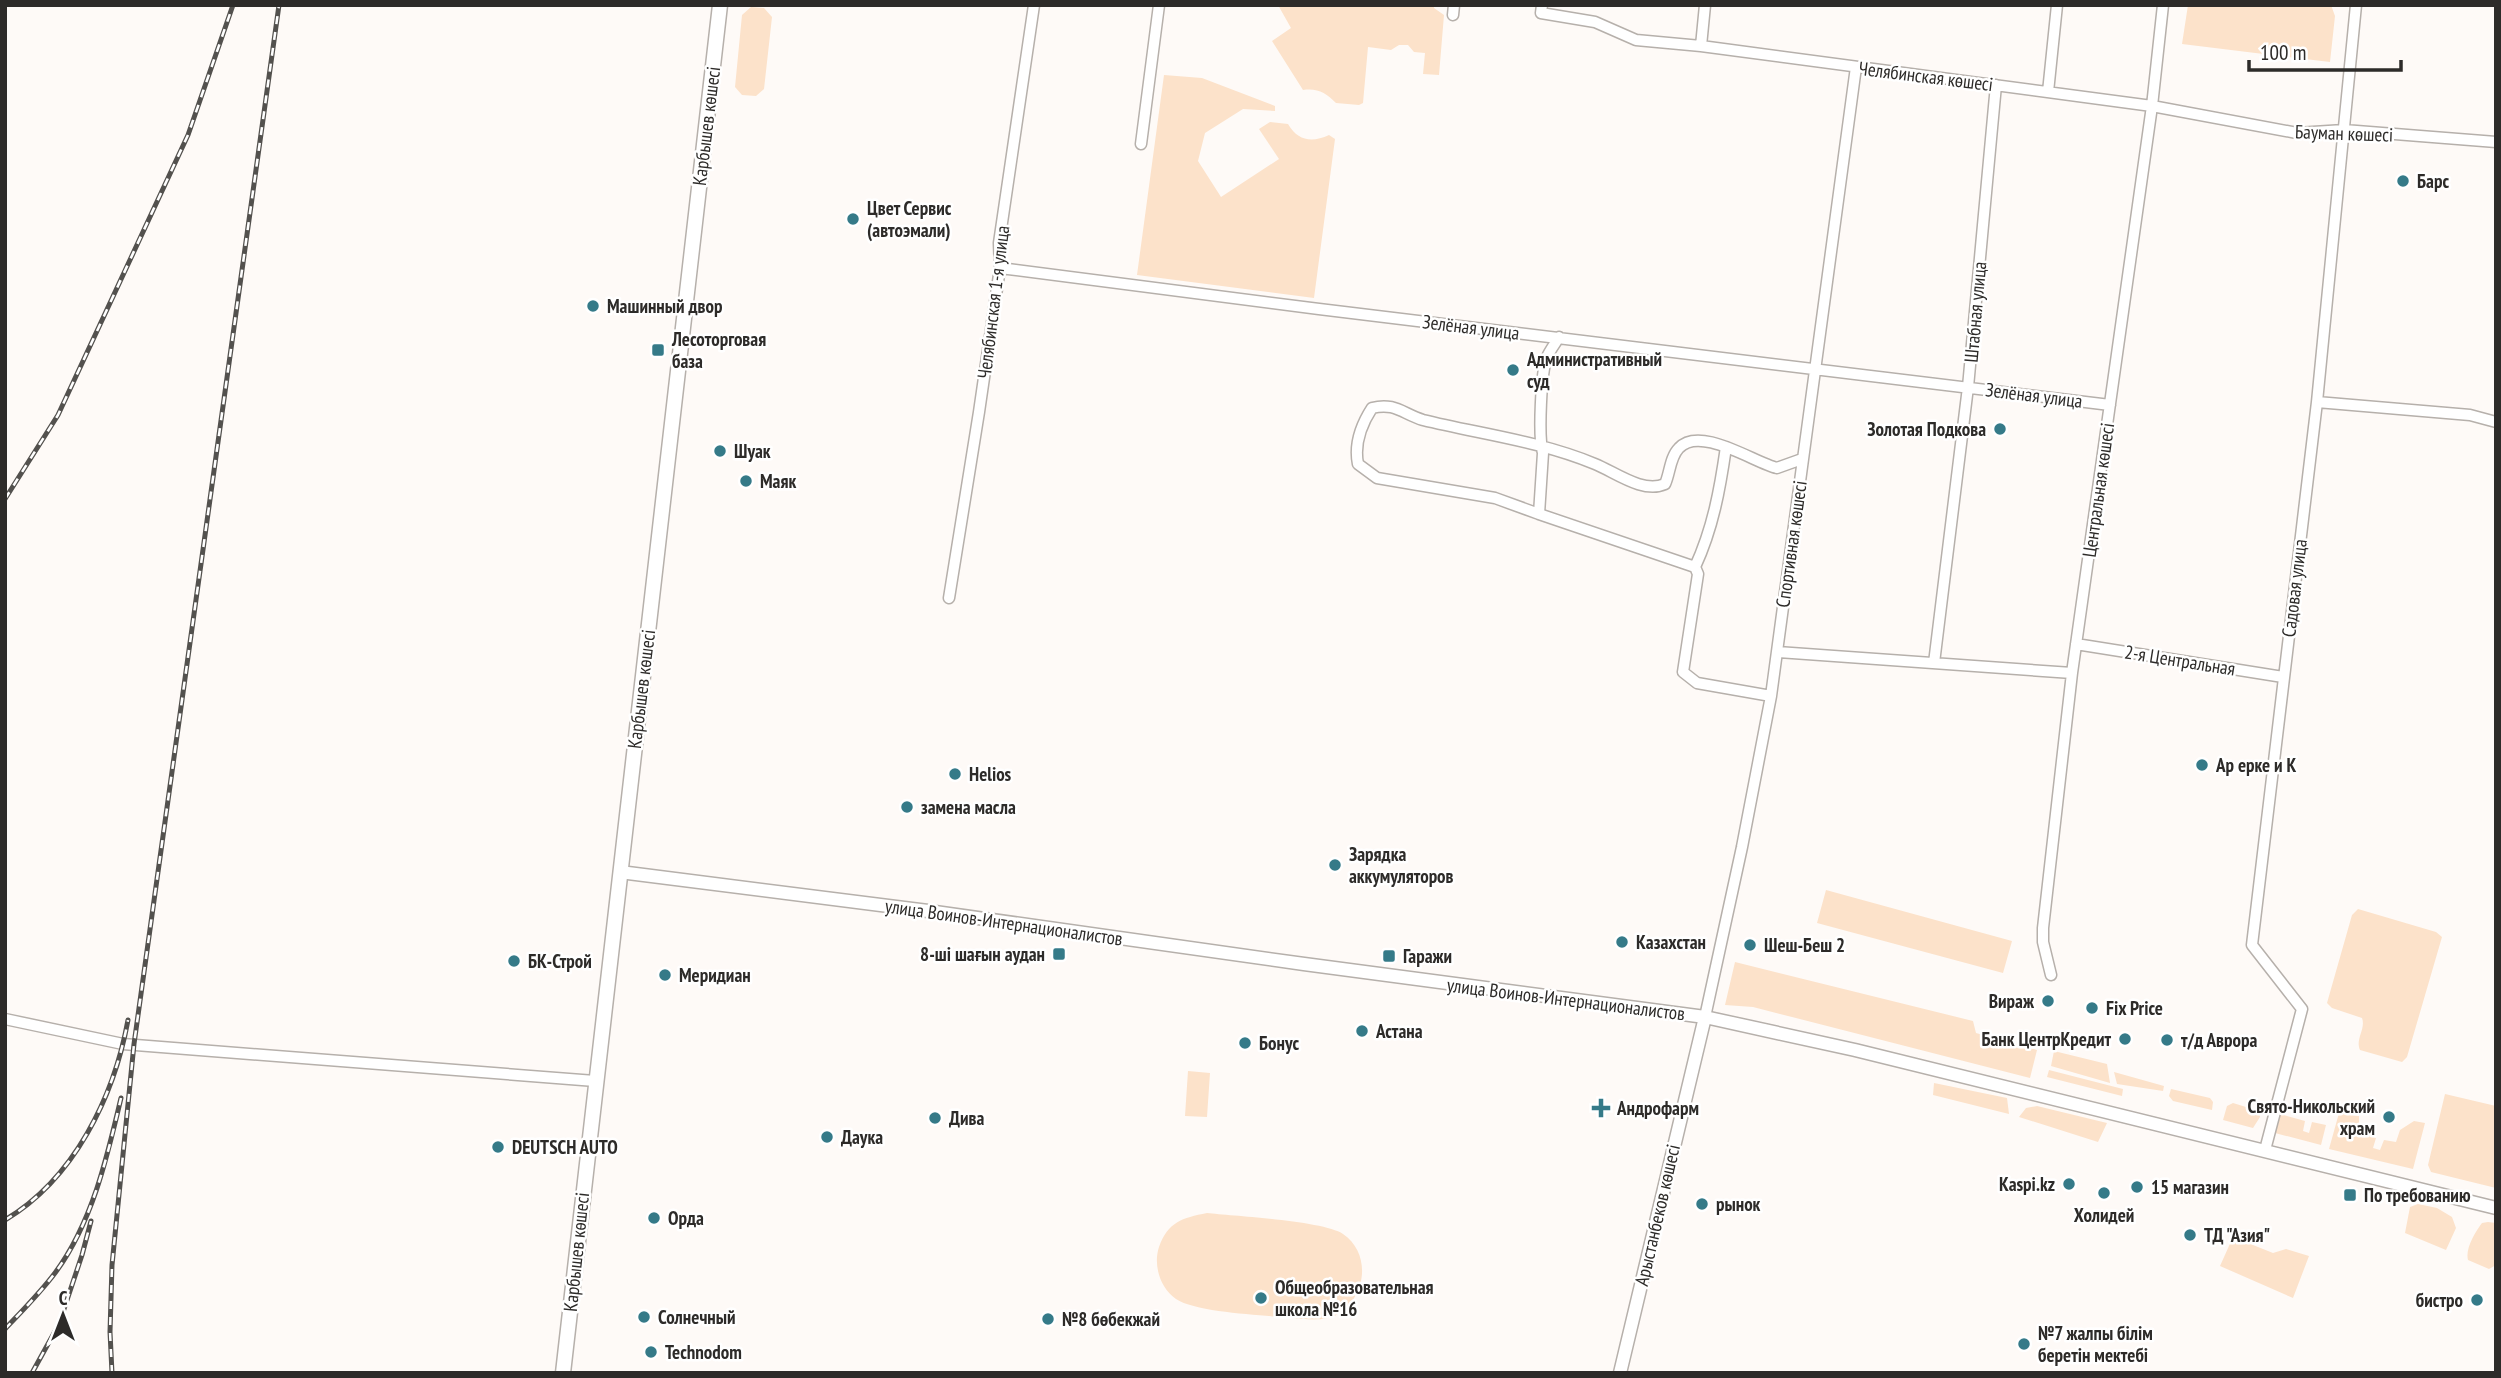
<svg xmlns="http://www.w3.org/2000/svg" width="2501" height="1378" viewBox="0 0 2501 1378" font-family="'PT Sans Narrow',sans-serif">
<rect width="100%" height="100%" fill="#fefaf7"/>
<!-- green -->
<path fill="#fce2ca" d="M1278,5h156v3l10,7 -5,60 -16,-1 2,-21 -11,-1 -6,-7h-9l-8,5 -23,-3 -5,56 -4,2 -23,-2c-10,-10 -18,-15 -33,-13l-31,-49 19,-13z
M2188,5h143l4,11 -5,46 -148,-18z
M751,7l13,1 8,9 -8,72 -8,7 -14,-1 -7,-8 7,-72z
M1164,75l38,3 73,28v5l-32,-2 -38,24 -7,28 23,36 58,-38 -20,-30 11,-7 18,2c10,17 24,19 41,11l6,4 -21,159 -177,-23z
M1826,890l186,51 -9,32 -186,-50z
M2358,909l78,23 6,5 -35,120 -5,5 -42,-12c-5,-11 6,-21 2,-32l-30,-10 -5,-5 25,-88z
M1735,962l238,59 3,12 61,17 -7,28 -277,-71 -28,-2z
M2054,1051l53,13 3,19 -59,-17z
M2049,1070l74,19 -1,7 -75,-19z
M1188,1071l22,2 -3,44 -22,-1z
M2114,1072l50,14 -1,5 -46,-7z
M1934,1083l73,15 2,16 -76,-19z
M2171,1089l39,9 3,4 -1,8 -39,-9 -4,-5z
M2445,1094l51,12v82l-65,-16 -3,-7z
M2233,1103l26,8 1,6 -7,11 -30,-8 4,-14z
M2037,1106l70,17 -9,19 -79,-25 7,-9z
M2339,1113l20,3v16l17,6 -3,10 7,2 4,-10 12,2 4,-12 14,-9 11,2 -12,46 -84,-20z
M2280,1114l25,7 -2,10 6,2 3,-11 14,3 -5,20 -46,-12 -3,-9 6,1z
M2418,1204l19,4 15,9 4,11 -10,22 -41,-17 5,-26z
M1207,1213c27,3 117,8 136,21 29,20 23,63 -5,80 -13,8 -32,5 -47,4 -26,-3 -94,-5 -115,-19 -16,-11 -23,-34 -17,-52 9,-25 23,-29 48,-34z
M2488,1222l8,1v42l-7,4 -21,-9c-3,-11 7,-28 14,-37z
M2233,1237l40,16 13,-4 23,7 -16,42 -73,-32z"/>
<g fill="none" stroke-linecap="round" stroke-linejoin="round">
<!-- minor casing -->
<g stroke="#b6b0ab" stroke-width="13">
<path id="minor" d="M1542,5l-1,8 54,9 41,18 65,6 451,60 145,27 47,-3 152,12
M1453,15l1,-10
M1701,46l4,-41
M2048,92l9,-87
M1141,144l18,-139
M1000,268l319,41 791,96
M1559,337c-4,7 -9,13 -12,20 -6,14 -9,81 -4,96l-4,61 156,53 3,7 -15,98 14,11 74,13
M2317,402l153,13 26,7
M1539,514l-44,-16 -118,-20 -19,-14c-4,-20 3,-39 14,-56 23,-6 31,6 51,12 57,14 117,21 172,44 20,8 48,30 70,20 5,-11 5,-27 14,-36 21,-23 76,15 98,20l25,-9
M1695,567c18,-39 25,-78 31,-120
M949,598l30,-186 21,-144 -1,-25 35,-238
M2076,644l207,33
M1777,652l295,21
M1934,663l34,-276 28,-302
M2051,975l-8,-33v-14l29,-255 80,-567 11,-101
M1705,1017l37,-170 29,-151 85,-629
M5,1019l118,25 472,37
M2265,1150l37,-141 -50,-64 65,-543 39,-397"/>
</g>
<!-- tertiary casing -->
<g stroke="#b6b0ab" stroke-width="15">
<path id="tertiary" d="M620,872l308,39 376,53 401,53 150,33 641,158
M1620,1373l85,-356"/>
</g>
<!-- secondary casing -->
<g stroke="#b6b0ab" stroke-width="17">
<path id="secondary" d="M563,1373l157,-1368"/>
</g>
<!-- minor -->
<use href="#minor" stroke="#fff" stroke-width="10"/>
<!-- tertiary -->
<use href="#tertiary" stroke="#fff" stroke-width="12"/>
<!-- secondary -->
<use href="#secondary" stroke="#fff" stroke-width="14"/>
<!-- rail casing -->
<g stroke="#53514e" stroke-width="5">
<path id="rail" d="M5,499l53,-84 130,-280 45,-130
M5,1220c69,-41 109,-123 123,-200
M5,1329c17,-18 35,-36 50,-56 37,-50 52,-115 66,-175
M32,1373l27,-49 23,-69 9,-34
M112,1373l-2,-41 2,-67 22,-221 145,-1039"/>
</g>
<!-- rail -->
<use href="#rail" stroke="#fff" stroke-width="2.5" stroke-dasharray="8" stroke-linecap="butt"/>
</g>
<!-- markers -->
<g fill="#357a88" stroke="#fff" stroke-width="2.5">
<circle cx="2403" cy="181" r="7"/>
<circle cx="853" cy="219" r="7"/>
<circle cx="593" cy="306" r="7"/>
<rect x="651" y="343" width="14" height="14" rx="3.5"/>
<circle cx="1513" cy="370" r="7"/>
<circle cx="2000" cy="429" r="7"/>
<circle cx="720" cy="451" r="7"/>
<circle cx="746" cy="481" r="7"/>
<circle cx="2202" cy="765" r="7"/>
<circle cx="955" cy="774" r="7"/>
<circle cx="907" cy="807" r="7"/>
<circle cx="1335" cy="865" r="7"/>
<circle cx="1622" cy="942" r="7"/>
<circle cx="1750" cy="945" r="7"/>
<rect x="1052" y="947" width="14" height="14" rx="3.5"/>
<rect x="1382" y="949" width="14" height="14" rx="3.5"/>
<circle cx="514" cy="961" r="7"/>
<circle cx="665" cy="975" r="7"/>
<circle cx="2048" cy="1001" r="7"/>
<circle cx="2092" cy="1008" r="7"/>
<circle cx="1362" cy="1031" r="7"/>
<circle cx="2125" cy="1039" r="7"/>
<circle cx="2167" cy="1040" r="7"/>
<circle cx="1245" cy="1043" r="7"/>
<path d="M1597.5 1097.5h7v7h7v7h-7v7h-7v-7h-7v-7h7z"/>
<circle cx="2389" cy="1117" r="7"/>
<circle cx="935" cy="1118" r="7"/>
<circle cx="827" cy="1137" r="7"/>
<circle cx="498" cy="1147" r="7"/>
<circle cx="2069" cy="1184" r="7"/>
<circle cx="2137" cy="1187" r="7"/>
<circle cx="2104" cy="1193" r="7"/>
<rect x="2343" y="1188" width="14" height="14" rx="3.5"/>
<circle cx="1702" cy="1204" r="7"/>
<circle cx="654" cy="1218" r="7"/>
<circle cx="2190" cy="1235" r="7"/>
<circle cx="1261" cy="1298" r="7"/>
<circle cx="2477" cy="1300" r="7"/>
<circle cx="644" cy="1317" r="7"/>
<circle cx="1048" cy="1319" r="7"/>
<circle cx="2024" cy="1344" r="7"/>
<circle cx="651" cy="1352" r="7"/>
</g>
<g text-anchor="middle" stroke-width="5" stroke-linejoin="round" paint-order="stroke">
<!-- street labels -->
<g font-size="19" fill="#2d2b29" stroke="#fff">
<text transform="translate(1926 76) rotate(7)" y="7">Челябинская көшесі</text>
<text transform="translate(706 126) rotate(-83)" y="7">Карбышев көшесі</text>
<text transform="translate(2344 133) rotate(2)" y="7">Бауман көшесі</text>
<text transform="translate(993 302) rotate(-83)" y="7">Челябинская 1-я улица</text>
<text transform="translate(1975 312) rotate(-85)" y="7">Штабная улица</text>
<text transform="translate(1471 327) rotate(7)" y="7">Зелёная улица</text>
<text transform="translate(2034 395) rotate(7)" y="7">Зелёная улица</text>
<text transform="translate(2098 490) rotate(-82)" y="7">Центральная көшесі</text>
<text transform="translate(1791 544) rotate(-82)" y="7">Спортивная көшесі</text>
<text transform="translate(2294 588) rotate(-83)" y="7">Садовая улица</text>
<text transform="translate(2180 660) rotate(9)" y="7">2-я Центральная</text>
<text transform="translate(641 689) rotate(-83)" y="7">Карбышев көшесі</text>
<text transform="translate(1004 922) rotate(8)" y="7">улица Воинов-Интернационалистов</text>
<text transform="translate(1566 999) rotate(7)" y="7">улица Воинов-Интернационалистов</text>
<text transform="translate(1657 1215) rotate(-77)" y="7">Арыстанбеков көшесі</text>
<text transform="translate(576 1252) rotate(-84)" y="7">Карбышев көшесі</text>
</g>
<!-- poi labels -->
<g font-size="19" font-weight="bold" fill="#2d2b29" stroke="#fff" text-anchor="start">
<text x="2417" y="188">Барс</text>
<text x="867" y="215">Цвет Сервис<tspan x="867" dy="22">(автоэмали)</tspan></text>
<text x="607" y="313">Машинный двор</text>
<text x="672" y="346">Лесоторговая<tspan x="672" dy="22">база</tspan></text>
<text x="1527" y="366">Административный<tspan x="1527" dy="22">суд</tspan></text>
<text x="1986" y="436" text-anchor="end">Золотая Подкова</text>
<text x="734" y="458">Шуак</text>
<text x="760" y="488">Маяк</text>
<text x="2216" y="772">Ар ерке и К</text>
<text x="969" y="781">Helios</text>
<text x="921" y="814">замена масла</text>
<text x="1349" y="861">Зарядка<tspan x="1349" dy="22">аккумуляторов</tspan></text>
<text x="1636" y="949">Казахстан</text>
<text x="1764" y="952">Шеш-Беш 2</text>
<text x="1045" y="961" text-anchor="end">8-ші шағын аудан</text>
<text x="1403" y="963">Гаражи</text>
<text x="528" y="968">БК-Строй</text>
<text x="679" y="982">Меридиан</text>
<text x="2034" y="1008" text-anchor="end">Вираж</text>
<text x="2106" y="1015">Fix Price</text>
<text x="1376" y="1038">Астана</text>
<text x="2111" y="1046" text-anchor="end">Банк ЦентрКредит</text>
<text x="2181" y="1047">т/д Аврора</text>
<text x="1259" y="1050">Бонус</text>
<text x="2375" y="1113" text-anchor="end">Свято-Никольский<tspan x="2375" dy="22">храм</tspan></text>
<text x="1617" y="1115">Андрофарм</text>
<text x="949" y="1125">Дива</text>
<text x="841" y="1144">Даука</text>
<text x="512" y="1154">DEUTSCH AUTO</text>
<text x="2055" y="1191" text-anchor="end">Kaspi.kz</text>
<text x="2151" y="1194">15 магазин</text>
<text x="2364" y="1202">По требованию</text>
<text x="1716" y="1211">рынок</text>
<text x="2104" y="1222" text-anchor="middle">Холидей</text>
<text x="668" y="1225">Орда</text>
<text x="2204" y="1242">ТД "Азия"</text>
<text x="1275" y="1294">Общеобразовательная<tspan x="1275" dy="22">школа №16</tspan></text>
<text x="2463" y="1307" text-anchor="end">бистро</text>
<text x="658" y="1324">Солнечный</text>
<text x="1062" y="1326">№8 бөбекжай</text>
<text x="2038" y="1340">№7 жалпы білім<tspan x="2038" dy="22">беретін мектебі</tspan></text>
<text x="665" y="1359">Technodom</text>
</g>
</g>
<!-- border -->
<rect width="2501" height="1378" fill="none" stroke="#2d2b29" stroke-width="14"/>
<!-- north arrow -->
<g transform="translate(63 1315)" stroke="#ffffff" stroke-width="5" paint-order="stroke">
<path d="M0-5L12 26L0 18L-12 26Z" fill="#2d2b29"/>
<text y="-10" font-size="19" font-weight="bold" text-anchor="middle" fill="#2d2b29">С</text>
</g>
<!-- scale -->
<path d="M2249 60v10h152v-10" fill="none" stroke="#2d2b29" stroke-width="3.5"/>
<text x="2260" y="60" font-size="21" fill="#2d2b29" stroke="#ffffff" stroke-width="5" paint-order="stroke">100 m</text>
</svg>
